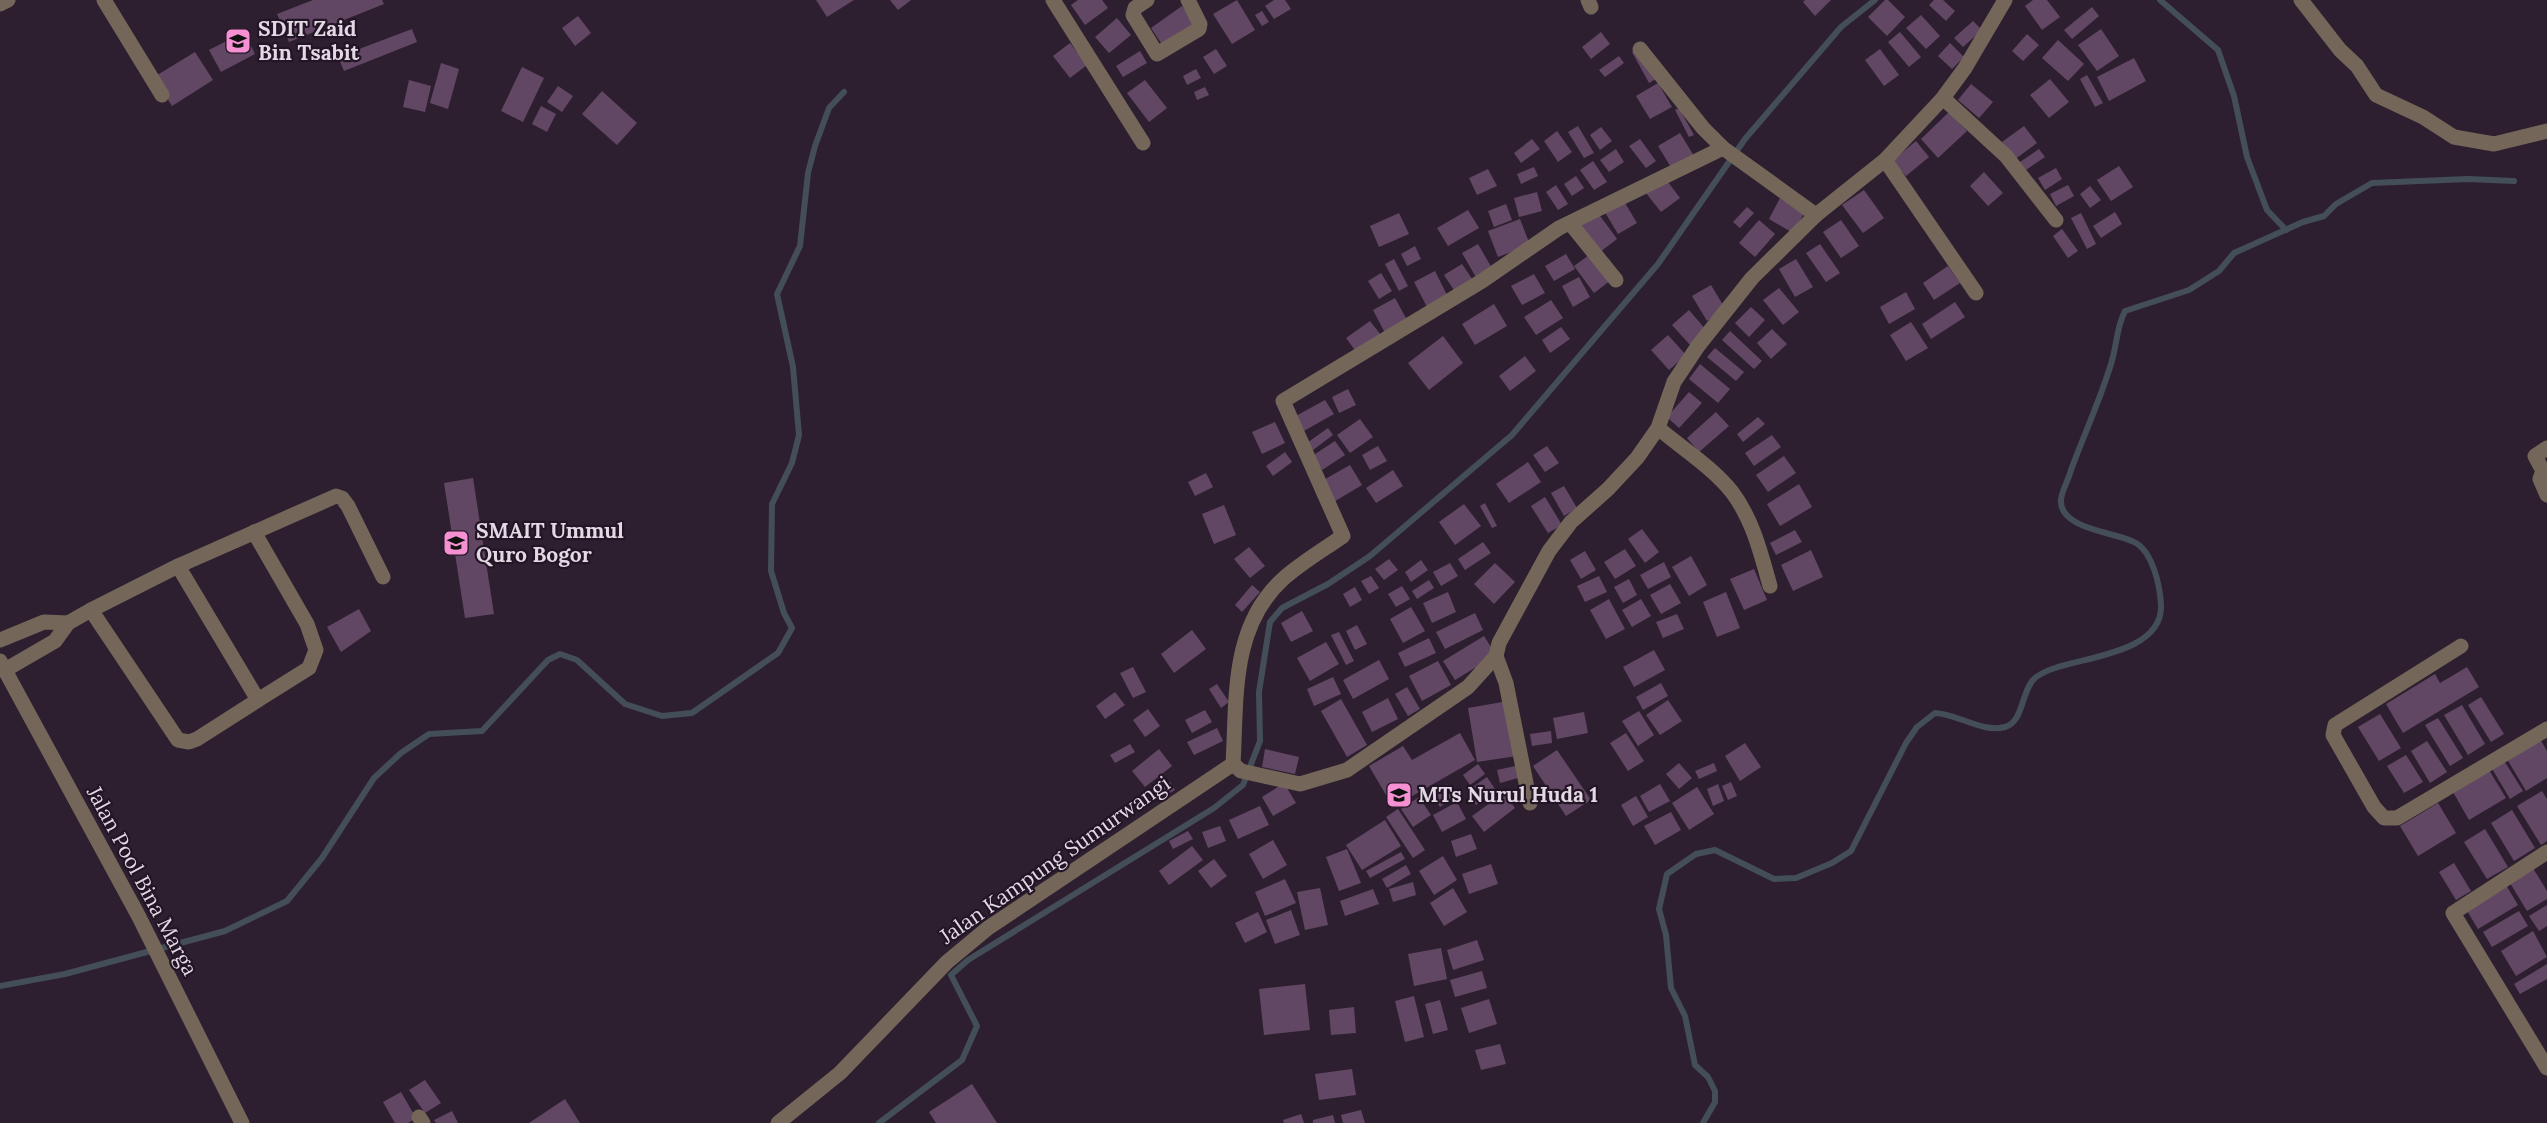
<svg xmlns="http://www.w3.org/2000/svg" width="2547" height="1123" font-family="Lora,serif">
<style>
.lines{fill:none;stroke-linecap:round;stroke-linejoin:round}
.stream{stroke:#444e58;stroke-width:6}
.building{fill:#624765}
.minor{stroke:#74675a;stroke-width:15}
.labels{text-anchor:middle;stroke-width:4.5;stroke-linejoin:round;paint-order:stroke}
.poi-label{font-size:21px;font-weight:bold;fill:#e3d9e4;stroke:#231525;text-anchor:start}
.street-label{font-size:21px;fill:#e3d9e4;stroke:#231525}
</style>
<rect width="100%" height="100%" fill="#2d1f2f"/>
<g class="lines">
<g class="stream">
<polyline points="2160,0 2218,50 2234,96 2247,157 2267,210 2286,230"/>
<polyline points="0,986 65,974 225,931 287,901 322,858 374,778 401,753 429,734 482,731 548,660 560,654 577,660 625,704 662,716 692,713 778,653 792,628 784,613 771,571 772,504 792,463 799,435 793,367 777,294 800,246 808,173 815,146 829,108 844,92"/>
<polyline points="879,1123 962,1060 977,1026 951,975 968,960 1214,808 1243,785 1260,741 1259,692 1270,622 1282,608 1328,584 1370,556 1512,435 1658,264 1745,139 1841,27 1875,0"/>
<path d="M1703,1123L1715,1102V1091L1708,1077L1695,1065L1685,1016L1671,988L1666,935L1659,909L1667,874L1696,854L1715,850L1774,879L1796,878L1832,863L1851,851L1906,743L1917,727L1935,713C1958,714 1982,733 2005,727C2024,722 2021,690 2035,678C2040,674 2049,670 2055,668C2086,657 2163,652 2161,605C2160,586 2153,553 2136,543C2118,532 2059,530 2061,500C2061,492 2069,479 2071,470C2084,435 2100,400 2111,364C2117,346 2116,328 2125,311L2189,290L2219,271L2234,253L2303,222L2324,216L2336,204L2372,183L2468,179L2514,181"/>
</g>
</g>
<g class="building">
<polygon points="313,0 382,0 384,4 289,42 277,14"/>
<polygon points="816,0 854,0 827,17"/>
<polygon points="890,0 911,0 898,10"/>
<polygon points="1078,0 1102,0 1108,8 1085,25 1071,5"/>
<polygon points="1237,0 1255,30 1232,44 1213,14"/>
<polygon points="1274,0 1285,0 1291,9 1274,19 1265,6"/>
<polygon points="1805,0 1831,0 1815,16 1803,2"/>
<polygon points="1885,0 1888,0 1905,17 1887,36 1868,17"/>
<polygon points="1934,0 1943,0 1955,11 1946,21 1929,5"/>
<polygon points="2033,0 2047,0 2060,17 2042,30 2025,6"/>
<polygon points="1182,6 1195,23 1163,46 1151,28"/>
<polygon points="2092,7 2099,16 2072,39 2064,30"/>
<polygon points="1262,11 1269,22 1262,26 1255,15"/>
<polygon points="1921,15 1940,36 1926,49 1906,28"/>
<polygon points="578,16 591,33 575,46 562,28"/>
<polygon points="1117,18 1131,35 1109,53 1095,37"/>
<polygon points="1973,21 1982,30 1963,47 1954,38"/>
<polygon points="412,29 417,42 344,71 338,57"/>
<polygon points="2101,29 2119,56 2097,71 2078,45"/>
<polygon points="244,32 255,54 221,72 209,50"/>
<polygon points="1601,32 1610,44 1591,59 1582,47"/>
<polygon points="1900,32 1921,57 1909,67 1888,42"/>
<polygon points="2027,34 2039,45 2023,61 2012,51"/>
<polygon points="2058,40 2084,64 2068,81 2042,58"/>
<polygon points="1070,43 1087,65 1070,78 1053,56"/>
<polygon points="1950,43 1964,57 1952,69 1938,56"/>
<polygon points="1639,48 1656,79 1649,83 1632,52"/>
<polygon points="1216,49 1227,66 1214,74 1203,57"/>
<polygon points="1880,49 1899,75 1884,86 1865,60"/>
<polygon points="1140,51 1147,63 1123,77 1116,66"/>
<polygon points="195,52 213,80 172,106 154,77"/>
<polygon points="1619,56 1624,63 1605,77 1599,70"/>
<polygon points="2134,58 2146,81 2109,101 2097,77"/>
<polygon points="441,63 459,69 448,109 430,103"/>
<polygon points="522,67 544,78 523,122 501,111"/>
<polygon points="1196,69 1201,78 1187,85 1183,76"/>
<polygon points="2087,75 2103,103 2095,107 2080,79"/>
<polygon points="2050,79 2069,102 2049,118 2030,95"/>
<polygon points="409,80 431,86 425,112 403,107"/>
<polygon points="1145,80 1167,108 1149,122 1127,93"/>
<polygon points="1658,83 1672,107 1650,119 1636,96"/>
<polygon points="1971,84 1993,102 1979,118 1958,100"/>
<polygon points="558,86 573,96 562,112 547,102"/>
<polygon points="1205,87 1209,95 1197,100 1194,92"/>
<polygon points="602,91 637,123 617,145 582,114"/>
<polygon points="541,106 556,114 547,132 532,124"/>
<polygon points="1679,108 1694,135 1689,137 1675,110"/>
<polygon points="1949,112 1967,131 1938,158 1921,139"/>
<polygon points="1578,126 1594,153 1584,158 1568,132"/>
<polygon points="2024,126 2037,143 2014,160 2002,142"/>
<polygon points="1601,127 1612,141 1600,150 1590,135"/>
<polygon points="1557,131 1572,152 1558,162 1544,141"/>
<polygon points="1680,133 1694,156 1672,169 1658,146"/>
<polygon points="1532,139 1540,149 1521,163 1514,153"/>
<polygon points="1640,139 1656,161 1646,168 1629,146"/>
<polygon points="1916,141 1929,157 1906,176 1892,161"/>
<polygon points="1616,149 1624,162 1609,172 1600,160"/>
<polygon points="2039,149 2045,157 2023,172 2017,164"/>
<polygon points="1593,161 1607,182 1594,190 1580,170"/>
<polygon points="2119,166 2133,187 2111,201 2097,180"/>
<polygon points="1534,167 1538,176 1521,184 1517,174"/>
<polygon points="2056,168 2062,179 2045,190 2038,178"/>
<polygon points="1488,169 1497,186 1477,195 1469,178"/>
<polygon points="1984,172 2003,193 1988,206 1970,186"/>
<polygon points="1576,176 1584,188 1572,196 1564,184"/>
<polygon points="1665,178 1680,198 1661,212 1646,193"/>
<polygon points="1556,185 1568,204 1558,210 1546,192"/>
<polygon points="2068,185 2074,196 2056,206 2050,194"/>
<polygon points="2090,186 2101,200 2090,208 2080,194"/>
<polygon points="1864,190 1884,218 1863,233 1842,205"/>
<polygon points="1537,192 1542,211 1519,217 1514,198"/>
<polygon points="1622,198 1637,223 1618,234 1603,209"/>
<polygon points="1780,198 1805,212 1793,233 1769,219"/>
<polygon points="1506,204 1512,220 1494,227 1488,211"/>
<polygon points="1747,207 1754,213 1740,228 1733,222"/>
<polygon points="1468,210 1479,228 1448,246 1437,228"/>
<polygon points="2115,212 2122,224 2101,238 2093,226"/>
<polygon points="1399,213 1409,234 1379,247 1370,226"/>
<polygon points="1598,213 1617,239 1600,252 1580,226"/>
<polygon points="2081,213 2096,244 2087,249 2071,218"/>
<polygon points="1520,219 1530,245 1498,257 1488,231"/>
<polygon points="1759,220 1775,234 1755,257 1739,243"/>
<polygon points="1841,220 1859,246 1841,258 1823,232"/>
<polygon points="2062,229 2078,251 2068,258 2053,236"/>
<polygon points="1478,244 1493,270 1477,279 1462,253"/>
<polygon points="1820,244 1840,273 1826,282 1806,253"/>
<polygon points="1415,246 1421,259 1407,266 1401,254"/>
<polygon points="1592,253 1611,280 1594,293 1574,266"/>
<polygon points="1566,254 1575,269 1554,281 1545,266"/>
<polygon points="1394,259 1408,286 1399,291 1385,264"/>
<polygon points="1796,259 1813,287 1795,297 1779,269"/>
<polygon points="1462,264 1475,283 1457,295 1444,275"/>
<polygon points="1948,266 1960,283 1934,300 1923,283"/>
<polygon points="1435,271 1448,297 1427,307 1414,282"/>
<polygon points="1381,273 1392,291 1379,299 1368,281"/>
<polygon points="1534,274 1545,293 1522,305 1511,286"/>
<polygon points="1579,277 1590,297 1573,307 1562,286"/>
<polygon points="1711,285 1726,310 1707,321 1692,296"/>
<polygon points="1779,288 1799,312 1783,325 1763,300"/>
<polygon points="1906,292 1915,309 1889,324 1880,307"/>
<polygon points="1395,298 1407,320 1385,333 1373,310"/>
<polygon points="1551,300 1563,318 1536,335 1524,317"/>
<polygon points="1955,302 1965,317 1931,339 1922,324"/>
<polygon points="1494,304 1507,326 1475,345 1462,324"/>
<polygon points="1751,307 1765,320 1749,337 1735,323"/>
<polygon points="1689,310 1707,331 1690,345 1672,325"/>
<polygon points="1370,321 1381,335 1357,353 1346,338"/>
<polygon points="1911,322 1928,348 1906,361 1890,335"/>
<polygon points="1561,327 1570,339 1550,353 1542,340"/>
<polygon points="1772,329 1787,344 1771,359 1757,343"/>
<polygon points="1730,331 1762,361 1754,369 1722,340"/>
<polygon points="1668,335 1686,355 1669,370 1651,350"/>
<polygon points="1443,336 1463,363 1429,390 1408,363"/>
<polygon points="1715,348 1744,372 1736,381 1707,357"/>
<polygon points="1525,356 1536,371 1510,391 1499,376"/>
<polygon points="1700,364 1730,389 1718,403 1689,379"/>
<polygon points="1348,389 1356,405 1339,413 1332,397"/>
<polygon points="1689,392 1702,403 1679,428 1667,417"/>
<polygon points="1325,400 1334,414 1302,432 1294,417"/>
<polygon points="1716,412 1729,426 1699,452 1687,438"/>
<polygon points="1758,417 1765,424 1743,442 1737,434"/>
<polygon points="1360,419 1373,437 1350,453 1337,435"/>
<polygon points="1275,422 1285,443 1262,454 1252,432"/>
<polygon points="1328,428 1333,435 1309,453 1304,445"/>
<polygon points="1772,435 1781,447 1754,466 1745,453"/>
<polygon points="1335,441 1345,455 1322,470 1312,456"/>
<polygon points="1378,446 1387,461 1370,470 1362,455"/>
<polygon points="1547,446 1559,463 1545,472 1533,455"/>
<polygon points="1285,452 1292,462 1273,476 1266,466"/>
<polygon points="1784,456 1796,473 1768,492 1756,475"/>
<polygon points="1528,462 1541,482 1509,503 1496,484"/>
<polygon points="1350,465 1362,485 1332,503 1320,482"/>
<polygon points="1393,470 1403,486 1376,503 1366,488"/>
<polygon points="1206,473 1213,487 1195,496 1188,482"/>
<polygon points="473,478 494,614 465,618 444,483"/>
<polygon points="1799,484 1812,507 1780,526 1767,504"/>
<polygon points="1564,486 1577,508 1564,516 1551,493"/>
<polygon points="1545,497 1562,525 1548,533 1531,506"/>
<polygon points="1485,503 1497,526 1492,528 1480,506"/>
<polygon points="1464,504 1481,526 1455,545 1439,522"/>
<polygon points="1224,505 1236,535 1214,544 1202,514"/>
<polygon points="1642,529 1659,552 1645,563 1628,539"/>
<polygon points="1795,530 1802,542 1776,555 1770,543"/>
<polygon points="1483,542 1491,553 1465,570 1458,559"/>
<polygon points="1249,547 1265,566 1250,578 1234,559"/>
<polygon points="1625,549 1636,566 1615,579 1604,562"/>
<polygon points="1811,550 1823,577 1793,591 1781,565"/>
<polygon points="1585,551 1596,570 1581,579 1570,560"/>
<polygon points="1691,556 1707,585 1689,596 1672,567"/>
<polygon points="1389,559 1398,570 1384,580 1375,569"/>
<polygon points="1421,560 1428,570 1411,582 1405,572"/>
<polygon points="1664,562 1671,577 1648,589 1640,575"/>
<polygon points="1450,563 1458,576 1441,586 1433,572"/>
<polygon points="1495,563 1515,582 1494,604 1474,584"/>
<polygon points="1754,569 1767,600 1744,610 1730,579"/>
<polygon points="1371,576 1379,588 1369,594 1361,581"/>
<polygon points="1599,576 1607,592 1585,602 1577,586"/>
<polygon points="1629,579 1637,595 1623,603 1614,587"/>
<polygon points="1429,580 1434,588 1417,599 1412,591"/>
<polygon points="1670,584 1681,603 1661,614 1650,595"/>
<polygon points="1252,585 1260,592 1242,612 1235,605"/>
<polygon points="1402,586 1410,599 1396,607 1388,594"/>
<polygon points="1355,587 1362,600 1350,607 1343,594"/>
<polygon points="1448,592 1456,612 1432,623 1423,603"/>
<polygon points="1726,592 1740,628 1717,637 1703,602"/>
<polygon points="1609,599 1625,629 1606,639 1590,610"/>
<polygon points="1641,599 1651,616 1632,627 1622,610"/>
<polygon points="1411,607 1425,631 1403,643 1390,619"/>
<polygon points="359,609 371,631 341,652 327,627"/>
<polygon points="1302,611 1313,631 1291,642 1281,623"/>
<polygon points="1475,613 1483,630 1445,649 1436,632"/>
<polygon points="1677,614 1684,629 1663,638 1656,622"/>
<polygon points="1357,625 1367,644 1355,650 1346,631"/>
<polygon points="1192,630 1206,649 1174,673 1161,654"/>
<polygon points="1339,632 1354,661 1346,665 1331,635"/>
<polygon points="1484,636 1496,655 1455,680 1443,661"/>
<polygon points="1429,638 1436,653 1405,667 1398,653"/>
<polygon points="1326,642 1339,664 1310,681 1297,658"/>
<polygon points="1654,650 1665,670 1634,687 1623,667"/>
<polygon points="1379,660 1389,679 1353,699 1343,680"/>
<polygon points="1438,661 1451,685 1422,701 1409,676"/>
<polygon points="1133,667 1146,692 1133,698 1120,673"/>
<polygon points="2467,667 2479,687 2403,733 2386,704 2435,674 2440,683"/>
<polygon points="1333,677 1341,694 1314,706 1307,689"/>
<polygon points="1661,683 1668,696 1643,710 1636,697"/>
<polygon points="1217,684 1229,702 1221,708 1209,689"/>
<polygon points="1407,687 1420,709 1408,716 1395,694"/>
<polygon points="1115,692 1125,705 1105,719 1096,706"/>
<polygon points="2481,697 2504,734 2491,742 2468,705"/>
<polygon points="1388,698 1398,719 1372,732 1362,712"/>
<polygon points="1341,699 1367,745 1347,757 1321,711"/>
<polygon points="1668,700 1682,721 1660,735 1646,715"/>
<polygon points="1508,701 1517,756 1477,762 1468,708"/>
<polygon points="2462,705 2485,744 2468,755 2444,715"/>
<polygon points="1148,709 1160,726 1145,737 1133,720"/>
<polygon points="1205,710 1212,722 1192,733 1185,720"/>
<polygon points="1639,711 1654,735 1638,746 1622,721"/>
<polygon points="1584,712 1588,733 1557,739 1553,718"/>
<polygon points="2380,714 2401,748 2379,761 2358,727"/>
<polygon points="2438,718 2463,758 2450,766 2425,725"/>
<polygon points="1217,728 1223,741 1194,755 1187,742"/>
<polygon points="1551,731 1552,743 1532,746 1530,734"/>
<polygon points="1460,733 1475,760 1393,807 1369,766 1403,746 1412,760"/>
<polygon points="1626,733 1644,761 1628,771 1610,743"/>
<polygon points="2540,739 2547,751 2547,778 2526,791 2507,759"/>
<polygon points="2427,741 2447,772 2430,783 2411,751"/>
<polygon points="1745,743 1761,767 1740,781 1725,756"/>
<polygon points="1130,744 1135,752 1115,763 1110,755"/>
<polygon points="1159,749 1172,766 1145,787 1132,771"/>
<polygon points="1265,749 1299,757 1295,774 1262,767"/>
<polygon points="1557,750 1591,800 1566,816 1533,766"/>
<polygon points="2406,755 2423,782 2404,793 2387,766"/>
<polygon points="2503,759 2523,791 2510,799 2491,767"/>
<polygon points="1679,763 1692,778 1679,789 1666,774"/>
<polygon points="1714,763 1717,771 1699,779 1695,771"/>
<polygon points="1478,764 1485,774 1470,785 1463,775"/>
<polygon points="1515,766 1518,778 1500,783 1497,770"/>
<polygon points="2489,770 2506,798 2469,820 2453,792"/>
<polygon points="1487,777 1497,792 1476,805 1467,791"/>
<polygon points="1170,782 1175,790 1158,800 1153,792"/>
<polygon points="1731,782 1737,796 1728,800 1722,786"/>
<polygon points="1284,783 1296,803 1273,816 1262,797"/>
<polygon points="1447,784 1455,796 1440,807 1431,794"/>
<polygon points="1660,784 1670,801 1649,812 1640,796"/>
<polygon points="1718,784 1724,801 1713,806 1707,789"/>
<polygon points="1697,787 1714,814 1689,830 1672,803"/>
<polygon points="2542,791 2547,799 2547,841 2541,845 2517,806"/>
<polygon points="1504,793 1515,808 1484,832 1472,816"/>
<polygon points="1636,796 1648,817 1633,826 1621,805"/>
<polygon points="1419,797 1431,815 1413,827 1401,809"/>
<polygon points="1457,802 1466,819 1442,832 1433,815"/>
<polygon points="2438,803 2456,833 2418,856 2400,826"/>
<polygon points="1260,806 1269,825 1238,839 1229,820"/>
<polygon points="1398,809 1425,850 1413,858 1386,817"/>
<polygon points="2512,810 2535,848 2514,861 2491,823"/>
<polygon points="1671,812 1681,830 1655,845 1644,826"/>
<polygon points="1385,820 1401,846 1362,870 1346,845"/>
<polygon points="1220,826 1226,841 1208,848 1202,832"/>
<polygon points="2485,829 2508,867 2487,879 2464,842"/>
<polygon points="1188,831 1193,839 1173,849 1169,841"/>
<polygon points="1471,834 1477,849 1456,857 1451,841"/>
<polygon points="1273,840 1287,865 1263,879 1249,854"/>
<polygon points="1192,846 1203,860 1169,885 1159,871"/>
<polygon points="1347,849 1361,883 1339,891 1326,857"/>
<polygon points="1401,852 1405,859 1370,878 1366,871"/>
<polygon points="1443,856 1457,880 1434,895 1419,871"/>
<polygon points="1214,859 1227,876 1211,888 1198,871"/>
<polygon points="2454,863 2471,891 2456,900 2439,872"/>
<polygon points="1491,864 1498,884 1469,894 1462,874"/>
<polygon points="1406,865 1411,874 1387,888 1382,879"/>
<polygon points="2533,868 2547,891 2547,899 2527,911 2510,883"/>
<polygon points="1285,879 1296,903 1265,916 1255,892"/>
<polygon points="1413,882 1416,895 1393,902 1389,889"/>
<polygon points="2506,885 2518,905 2478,929 2466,909"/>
<polygon points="1320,888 1328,925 1305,930 1297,892"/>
<polygon points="1453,888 1467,912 1444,926 1430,903"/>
<polygon points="1373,889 1379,904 1345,916 1340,901"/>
<polygon points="2547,905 2547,926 2539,931 2529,916"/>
<polygon points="1291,910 1300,935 1275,944 1266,920"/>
<polygon points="2519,911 2528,926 2492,947 2483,932"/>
<polygon points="1258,912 1267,932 1245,943 1235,923"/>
<polygon points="2533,931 2547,957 2516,976 2501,951"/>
<polygon points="1477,940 1484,960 1453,970 1447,950"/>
<polygon points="1441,948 1447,979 1414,986 1408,954"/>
<polygon points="2547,964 2547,979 2520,994 2514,984"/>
<polygon points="1482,971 1487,988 1455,997 1450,980"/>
<polygon points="1305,984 1310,1030 1264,1035 1259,989"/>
<polygon points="1414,996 1424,1037 1405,1042 1395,1001"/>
<polygon points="1489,999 1497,1024 1469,1033 1461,1008"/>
<polygon points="1440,1000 1448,1030 1433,1034 1425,1004"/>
<polygon points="1354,1007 1356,1033 1331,1035 1329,1010"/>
<polygon points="1500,1044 1506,1064 1481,1070 1475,1050"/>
<polygon points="1352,1069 1356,1095 1319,1100 1315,1074"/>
<polygon points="425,1080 441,1103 425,1113 409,1090"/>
<polygon points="972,1084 997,1123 936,1123 929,1112"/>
<polygon points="401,1092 416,1118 408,1123 395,1123 383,1102"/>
<polygon points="565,1099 580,1123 529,1123"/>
<polygon points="1361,1110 1365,1123 1343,1123 1341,1115"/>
<polygon points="452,1111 458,1123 436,1123 434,1120"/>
<polygon points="1301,1114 1304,1123 1284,1123 1283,1120"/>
<polygon points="1333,1115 1335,1123 1313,1123 1313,1120"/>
</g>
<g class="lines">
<g class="minor">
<polyline points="104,0 162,95"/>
<polyline points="1053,0 1143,143"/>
<polyline points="1147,0 1135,8 1133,15 1157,54 1199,29 1200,24 1188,0"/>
<polyline points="1588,0 1591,7"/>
<polyline points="2301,0 2340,50 2357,66 2376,95 2423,117 2454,137 2494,144 2547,131"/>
<polyline points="0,4 8,0"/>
<polyline points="1640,49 1703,128 1723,148 1816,215"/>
<polyline points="1943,98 2006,156 2056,220"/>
<polyline points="1885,160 1976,293"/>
<polyline points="1570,223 1616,280"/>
<path d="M1658,428C1682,448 1713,468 1732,492C1753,520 1761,554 1770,586"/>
<polyline points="2547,448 2535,456 2543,471 2540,479 2547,495"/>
<polyline points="178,566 258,700 309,668 316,650 307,624 254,532"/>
<polyline points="91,610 178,740 189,742 197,739 258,700"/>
<polyline points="0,640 44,622 68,623"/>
<polyline points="2461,646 2335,725 2333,735 2374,807 2384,818 2397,818 2547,729"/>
<polyline points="1496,656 1506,683 1530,803"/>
<polyline points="0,661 138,915 242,1123"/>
<polyline points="5,670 55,641 68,623 91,610 178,566 336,496 342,498 348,506 383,577"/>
<polyline points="1233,764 1241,771 1300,784 1347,770 1468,687 1496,656 1499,643 1549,551 1571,522 1608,489 1637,458 1658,428 1674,382 1698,346 1752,278 1816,215 1885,160 1943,98 1965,68 2005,0"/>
<path d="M1233,764C1237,699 1230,627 1283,579C1301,563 1323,550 1343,536L1283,401L1482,281L1559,228L1723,148"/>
<polyline points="2547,852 2453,913 2547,1068"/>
<polyline points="419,1117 423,1123"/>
<polyline points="778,1123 840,1073 947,962 988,928 1233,764"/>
</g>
</g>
<defs>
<g id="school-square" transform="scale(1.35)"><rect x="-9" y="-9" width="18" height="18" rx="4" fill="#f591d2" stroke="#231525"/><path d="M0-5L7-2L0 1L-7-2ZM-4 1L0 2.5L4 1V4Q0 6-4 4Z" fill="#111"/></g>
</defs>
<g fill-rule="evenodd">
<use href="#school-square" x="238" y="41"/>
<use href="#school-square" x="456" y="543"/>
<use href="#school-square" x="1399" y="795"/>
</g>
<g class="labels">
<g class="poi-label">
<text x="258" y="36">SDIT Zaid<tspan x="258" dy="24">Bin Tsabit</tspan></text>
<text x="476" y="538">SMAIT Ummul<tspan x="476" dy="24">Quro Bogor</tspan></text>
<text x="1418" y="802">MTs Nurul Huda 1</text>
</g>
<g class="street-label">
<text transform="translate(1055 860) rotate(-35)" y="7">Jalan Kampung Sumurwangi</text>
<text transform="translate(142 881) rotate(62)" y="7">Jalan Pool Bina Marga</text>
</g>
</g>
</svg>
